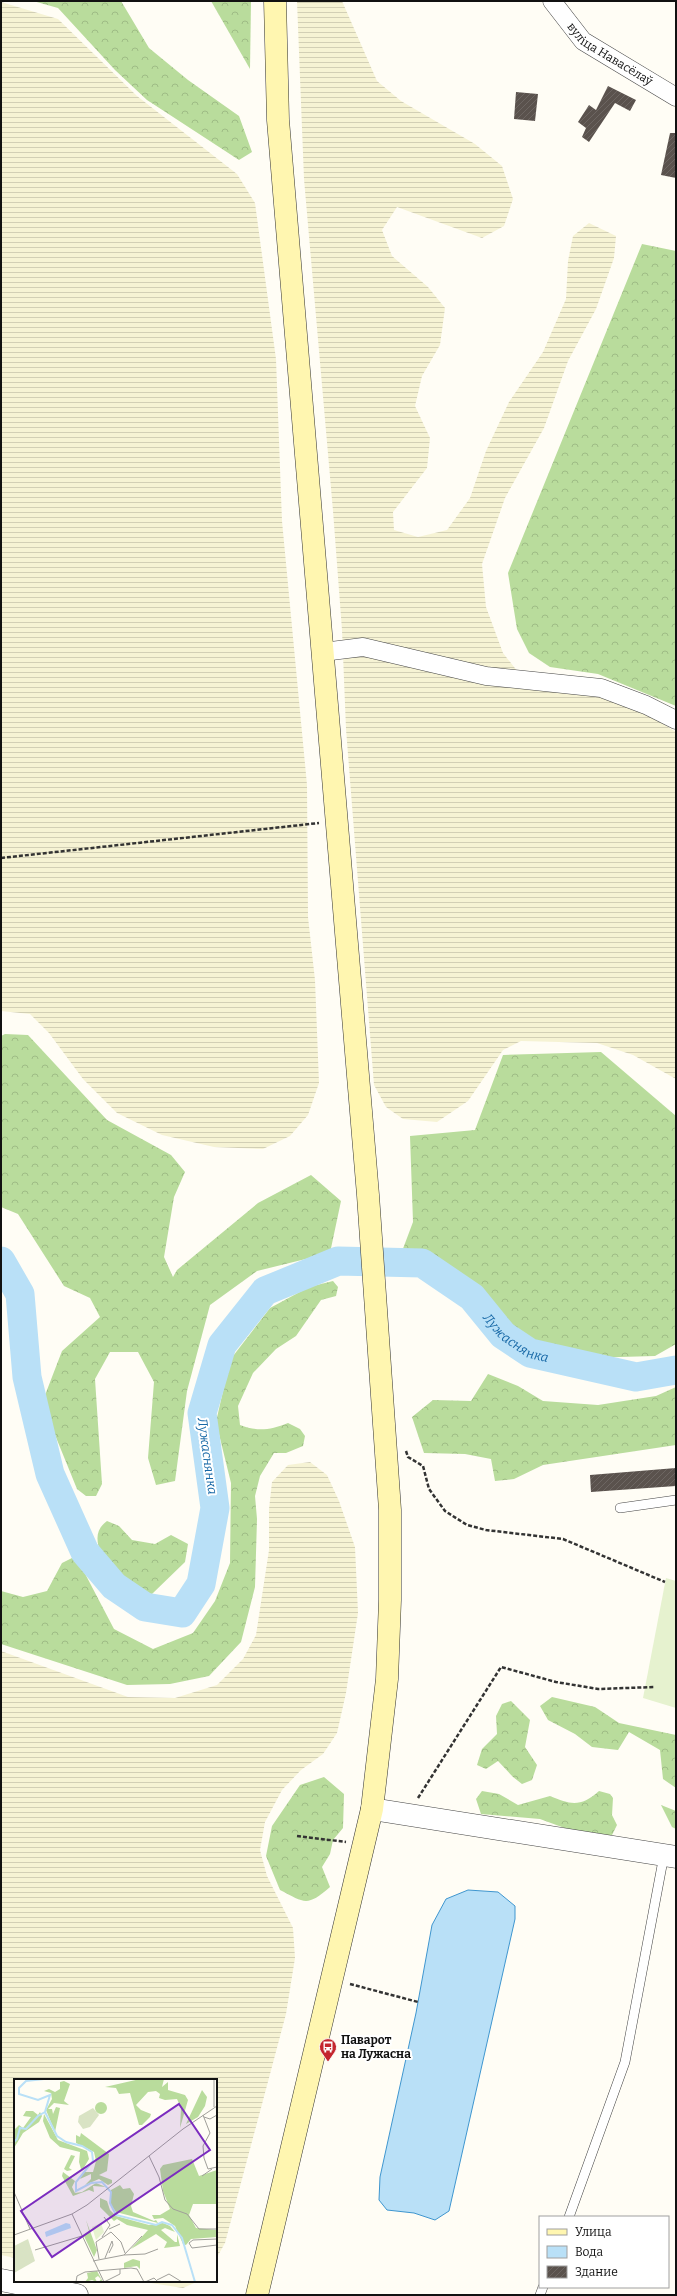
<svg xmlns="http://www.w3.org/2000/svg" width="677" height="2296" font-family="Bitter,serif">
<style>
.farmland{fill:url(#farmland-rules)}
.forest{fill:url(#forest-crowns)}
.pitch{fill:#e6f2cf}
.water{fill:#b9e0f7;stroke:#3f96cf}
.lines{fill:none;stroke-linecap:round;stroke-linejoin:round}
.river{stroke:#b9e0f7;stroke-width:29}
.building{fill:url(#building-hatch)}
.service-casing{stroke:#444;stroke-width:10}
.minor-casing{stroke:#444;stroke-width:19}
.tertiary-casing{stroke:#444;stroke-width:23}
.secondary-casing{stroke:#333;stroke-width:23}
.path{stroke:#333;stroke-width:2.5;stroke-dasharray:4 2;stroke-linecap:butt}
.service{stroke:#fff;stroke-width:9}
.minor{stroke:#fff;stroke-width:18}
.tertiary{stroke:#fff;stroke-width:22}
.secondary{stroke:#fff6b0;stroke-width:22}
.labels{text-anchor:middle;stroke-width:4;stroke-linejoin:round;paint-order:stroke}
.street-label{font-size:12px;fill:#111;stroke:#fff}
.poi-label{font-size:12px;font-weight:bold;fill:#111;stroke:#fff;text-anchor:start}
.water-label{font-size:13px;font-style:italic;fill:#1768a6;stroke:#fff}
.inset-river{fill:none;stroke:#b9e0f7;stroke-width:2}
.inset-road{fill:none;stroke:#a09f9a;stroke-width:1}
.view{fill:#7b2cbf;fill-opacity:0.15;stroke:#7b2cbf;stroke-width:2}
.inset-edge{fill:none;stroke:#111;stroke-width:2}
</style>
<defs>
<pattern id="farmland-rules" width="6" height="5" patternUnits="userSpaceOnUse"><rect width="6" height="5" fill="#f6f3d4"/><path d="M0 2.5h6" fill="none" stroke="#d2cfb5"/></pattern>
<pattern id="forest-crowns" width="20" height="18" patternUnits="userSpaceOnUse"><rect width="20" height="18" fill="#b9dc9c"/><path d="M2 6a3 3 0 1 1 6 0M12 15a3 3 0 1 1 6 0" fill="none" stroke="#9ebc85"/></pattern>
<pattern id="building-hatch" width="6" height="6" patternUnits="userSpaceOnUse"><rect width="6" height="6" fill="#5a524d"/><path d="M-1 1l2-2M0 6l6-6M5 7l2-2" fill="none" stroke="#6d6662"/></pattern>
</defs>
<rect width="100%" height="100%" fill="#fffdf5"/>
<g class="farmland">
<polygon points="297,1 342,1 377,81 401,101 475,144 502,166 513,199 504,226 482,238 397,207 382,230 392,256 428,287 445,308 440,345 422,376 415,406 430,438 427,468 393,512 394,530 418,537 447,530 470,498 486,451 509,402 543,352 566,299 568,261 573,236 589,223 616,236 614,258 596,309 568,361 544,428 505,498 482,564 486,607 503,653 525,681 605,697 649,715 676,732 676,1079 633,1055 597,1043 521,1041 503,1050 468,1101 437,1122 403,1119 386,1107 374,1085 346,729 342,630 333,511 304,179"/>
<polygon points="1,2 58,19 137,96 237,174 255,203 276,359 282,521 307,785 308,917 315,980 319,1083 308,1115 290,1136 263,1149 214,1147 162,1135 117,1113 83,1079 49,1033 30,1014 1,1011"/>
<polygon points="310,1462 327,1475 339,1501 355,1547 358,1613 346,1693 337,1733 323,1754 301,1770 282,1790 265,1822 260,1850 267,1876 293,1928 295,1958 286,2014 225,2243 216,2259 216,2080 15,2080 15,2258 1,2255 1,1651 128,1697 175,1698 217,1685 243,1659 256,1635 269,1550 269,1509 272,1482 288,1465"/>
<polygon points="138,2281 199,2281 183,2288"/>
</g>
<g class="forest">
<polygon points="33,1 121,1 149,48 188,80 239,116 252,152 239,160 147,100 115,70 58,8"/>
<polygon points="211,1 251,1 250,69"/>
<polygon points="642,244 676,251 676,706 598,674 550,667 529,653 517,629 508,573"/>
<polygon points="5,1034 28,1035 107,1120 171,1155 185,1172 174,1197 164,1257 173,1277 177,1270 258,1203 311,1175 341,1201 330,1253 257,1271 210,1305 187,1391 175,1481 156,1485 148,1458 154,1382 138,1352 110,1352 95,1379 102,1484 96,1496 86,1496 77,1489 42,1403 62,1351 100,1317 90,1298 64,1286 18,1214 1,1207 1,1036"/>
<polygon points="601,1052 676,1116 676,1344 655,1356 550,1359 497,1323 458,1282 436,1268 401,1254 413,1222 410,1136 475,1130 503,1055"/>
<path d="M333,1281L338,1287L336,1296L321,1300L296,1336L276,1349L253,1373L238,1406L240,1425C258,1432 270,1430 288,1423L300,1429L305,1436L303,1446L286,1453H274L260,1476L255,1496L257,1519L255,1587L241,1642L209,1676L170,1684L127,1685L1,1644V1591L23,1597L47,1591L62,1563L72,1558L81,1566L114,1629L153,1649L193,1633L215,1601L230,1563L231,1483L216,1422L230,1360L270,1308L309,1287Z"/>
<polygon points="488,1374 518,1386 543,1401 598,1405 656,1396 676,1387 676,1445 543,1465 514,1479 495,1481 491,1459 465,1454 424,1453 412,1417 433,1400 471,1401"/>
<path d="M107,1521L119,1526L132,1540L155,1544L171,1535L188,1544L185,1562L152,1594C147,1593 141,1593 136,1590C117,1580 80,1540 107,1521Z"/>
<polygon points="552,1697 595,1707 619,1723 676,1735 676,1788 663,1779 660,1750 629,1732 618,1750 592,1747 575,1734 548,1720 540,1706"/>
<polygon points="511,1701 530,1720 525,1747 537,1765 532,1780 522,1784 513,1777 498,1761 486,1769 477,1765 482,1749 497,1734 496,1716 502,1704"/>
<path d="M324,1777L344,1794L343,1828L333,1840L330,1854L322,1867L330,1887C307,1907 305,1903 280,1890L266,1856L272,1826L300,1785Z"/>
<path d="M482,1791L499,1794L518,1805L550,1796C571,1805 581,1807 599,1791L610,1794L613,1798L612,1815L617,1825L612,1835L589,1837L540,1819L481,1814L476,1799Z"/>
<polygon points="661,1805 676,1811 676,1829 672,1827"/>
</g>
<polygon class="pitch" points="666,1578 676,1581 676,1708 643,1698"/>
<polygon class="water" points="468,1890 498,1892 515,1906 515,1919 449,2211 435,2220 414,2213 387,2210 379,2200 380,2177 416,2013 432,1925 446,1899"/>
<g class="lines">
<path class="river" id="s1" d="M1,1261L20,1294L27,1377L50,1474L85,1552L114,1586L145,1607L182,1613L201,1584L215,1508L202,1413L222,1345L265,1291L338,1261L422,1263L472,1297L503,1335L530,1353L636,1377L676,1370"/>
</g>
<g class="building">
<polygon points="608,86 636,100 630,111 615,103 589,142 582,137 586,128 578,122 589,105 596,110"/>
<polygon points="516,92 538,94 535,121 514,119"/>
<polygon points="670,133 676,133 676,178 661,175"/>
<polygon points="676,1468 676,1486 591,1492 590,1475"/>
</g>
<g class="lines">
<g class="service-casing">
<g id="service">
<polyline points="620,1508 676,1500"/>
<polyline points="569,2217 625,2062 664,1855"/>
<polyline points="540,2295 543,2287"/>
</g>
</g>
<g class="minor-casing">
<g id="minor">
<path id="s2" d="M552,1L583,41L676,97"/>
<polyline points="323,652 363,647 486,676 601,688 646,705 676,720"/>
</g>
</g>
<g class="tertiary-casing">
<g id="tertiary">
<polyline points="372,1809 676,1857"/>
<polyline points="1,2280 77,2295"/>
</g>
</g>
<g class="secondary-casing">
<polyline id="secondary" points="257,2295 372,1809 387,1679 390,1600 390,1510 368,1195 278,120 275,1"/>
</g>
<g class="path">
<polyline points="1,858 319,823"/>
<polyline points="406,1451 408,1457 423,1466 429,1489 445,1511 467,1525 486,1530 563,1539 665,1582"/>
<polyline points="418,1798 501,1667 556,1682 598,1689 654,1687"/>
<polyline points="297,1836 346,1842"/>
<polyline points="350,1984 418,2002"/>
</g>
<use href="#service" class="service"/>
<use href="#minor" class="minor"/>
<use href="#tertiary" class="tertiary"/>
<use href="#secondary" class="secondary"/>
</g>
<defs>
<g id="bus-pin" transform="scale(0.9)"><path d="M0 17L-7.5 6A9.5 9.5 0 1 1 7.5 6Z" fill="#c4262e" stroke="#fff"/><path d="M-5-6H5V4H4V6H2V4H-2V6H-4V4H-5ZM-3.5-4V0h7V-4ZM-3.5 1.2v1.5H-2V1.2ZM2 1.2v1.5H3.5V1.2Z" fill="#fff"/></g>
</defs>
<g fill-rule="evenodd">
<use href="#bus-pin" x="328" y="2047"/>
</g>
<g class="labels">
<g class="street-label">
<text dy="4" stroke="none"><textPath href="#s2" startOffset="80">вуліца Навасёлаў</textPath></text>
</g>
<g class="poi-label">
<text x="341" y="2044">Паварот<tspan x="341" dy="14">на Лужасна</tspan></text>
</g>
<g class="water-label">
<text dy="5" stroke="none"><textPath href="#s1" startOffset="1059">Лужаснянка</textPath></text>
<text transform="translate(208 1456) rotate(82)" y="5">Лужаснянка</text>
</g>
</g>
<g transform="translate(14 2079)">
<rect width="203" height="203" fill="#fffdf5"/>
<path d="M126,0H150L148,8L154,3V11L171,16L174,21L166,49L167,29L163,20L151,21L145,19L146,15L142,12L134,13L122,26L127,31L137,35L136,38L128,46H125L116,14L105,15L102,9L91,8ZM50,2L56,5L50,22L55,26L40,24L34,30H38L39,35L42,28L46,29L41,53L32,31L38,20L37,14L30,12L35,10L41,13L46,10V3ZM188,11L193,18L191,27L184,38L172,45ZM81 29a6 6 0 1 1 12 0a6 6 0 1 1-12 0ZM12,32H19L24,36L26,33L28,37L25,43L9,54L0,69V51L5,46L9,49L17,38L9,37ZM30,35L44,61L73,72L75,80L69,90H67L65,83L66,73L46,68L36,59L29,42ZM67,54L95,75L93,92L85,96L98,101V104L94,106L85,100L71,106L77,100V95L66,100L70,93H79L82,82L80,73L62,64V56L66,58ZM57,76L61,77L55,89L58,91L53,92L50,90ZM178,80L185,97L203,91V125H179L175,136L182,149L203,151V158L177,160L172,166L169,165L161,147L149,139L140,140L138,136H146L156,130L149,112L146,90L149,86ZM49,93L61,102L58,108L61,114L68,113L82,104L92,108L79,107L80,113L75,111L59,117L48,97ZM106,106L109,110L116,109L120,115L117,127L119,133L140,142L142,141L144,144L102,133L97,126V111ZM86,119L93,122L96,131L102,137L135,146L149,144L156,147L161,153L151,149L147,151L161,163H163V155L166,167L150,169L153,163L142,155L117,170L134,151L113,146L103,140L100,142L86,128ZM72,141L83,171L80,178L70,157L75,152ZM119,180L126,182V190L123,187L110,189V184ZM83,192L89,203H85L87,200L84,197L81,199L83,203L78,201L71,203L74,199L73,194Z" fill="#b9dc9c"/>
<path d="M79,29L85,36L76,48L69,50L64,43L65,37ZM14,160L21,182L0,194V167Z" fill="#d9e3c4"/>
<path d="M87,144L90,153L82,161L78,148Z" fill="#e6f2cf"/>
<path d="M52,144L56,145L57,149L32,158L31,153Z" fill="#b9e0f7"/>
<path class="inset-river" d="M30,0L12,2L5,9V15L24,21L36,16L31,33L43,57L52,63L68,67L78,73L79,82L62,103V112L77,104L88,103L97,113L96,124L102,136L142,146L148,143L158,146L168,159L181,203M0,63L3,60L6,49L12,50L24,37L31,33"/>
<path class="inset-road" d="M200,28V0M189,36L196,54L189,67L190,79L194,90L203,88M190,38L196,40L203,36M135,77L145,98L151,121L159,130L173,135L185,150H203M188,97L198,90M0,113L16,150M58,135L90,203M95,150L106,145M0,156L58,135L73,126L169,50L203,27M88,158L96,146L90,138M203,160L179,161L175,164L178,169L203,166M21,171L68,157M110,176L131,175L144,170M91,179L98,162L99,166L95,174M85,180L82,163L97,153L107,163L111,174M79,182L110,176L128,157M143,201L155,195L168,203M62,203L63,197L71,193L117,189L123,190L130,203M90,203L106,195V190M131,203L140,199L144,203"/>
<path class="view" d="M165,25L196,71L38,178L7,132Z"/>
<rect width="203" height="203" class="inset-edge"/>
</g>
<rect width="677" height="2296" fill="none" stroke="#111111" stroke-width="4"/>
<rect x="539" y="2216" width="130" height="72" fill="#ffffff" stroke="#a0a0a0"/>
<rect x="547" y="2229" width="20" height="6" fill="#fff6b0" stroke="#a0a0a0"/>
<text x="575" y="2236" font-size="12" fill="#111111">Улица</text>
<rect x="547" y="2246" width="20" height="12" fill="#b9e0f7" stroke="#a0a0a0"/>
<text x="575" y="2256" font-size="12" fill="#111111">Вода</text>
<rect x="547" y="2266" width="20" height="12" fill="url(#building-hatch)" stroke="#a0a0a0"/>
<text x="575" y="2276" font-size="12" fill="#111111">Здание</text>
</svg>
